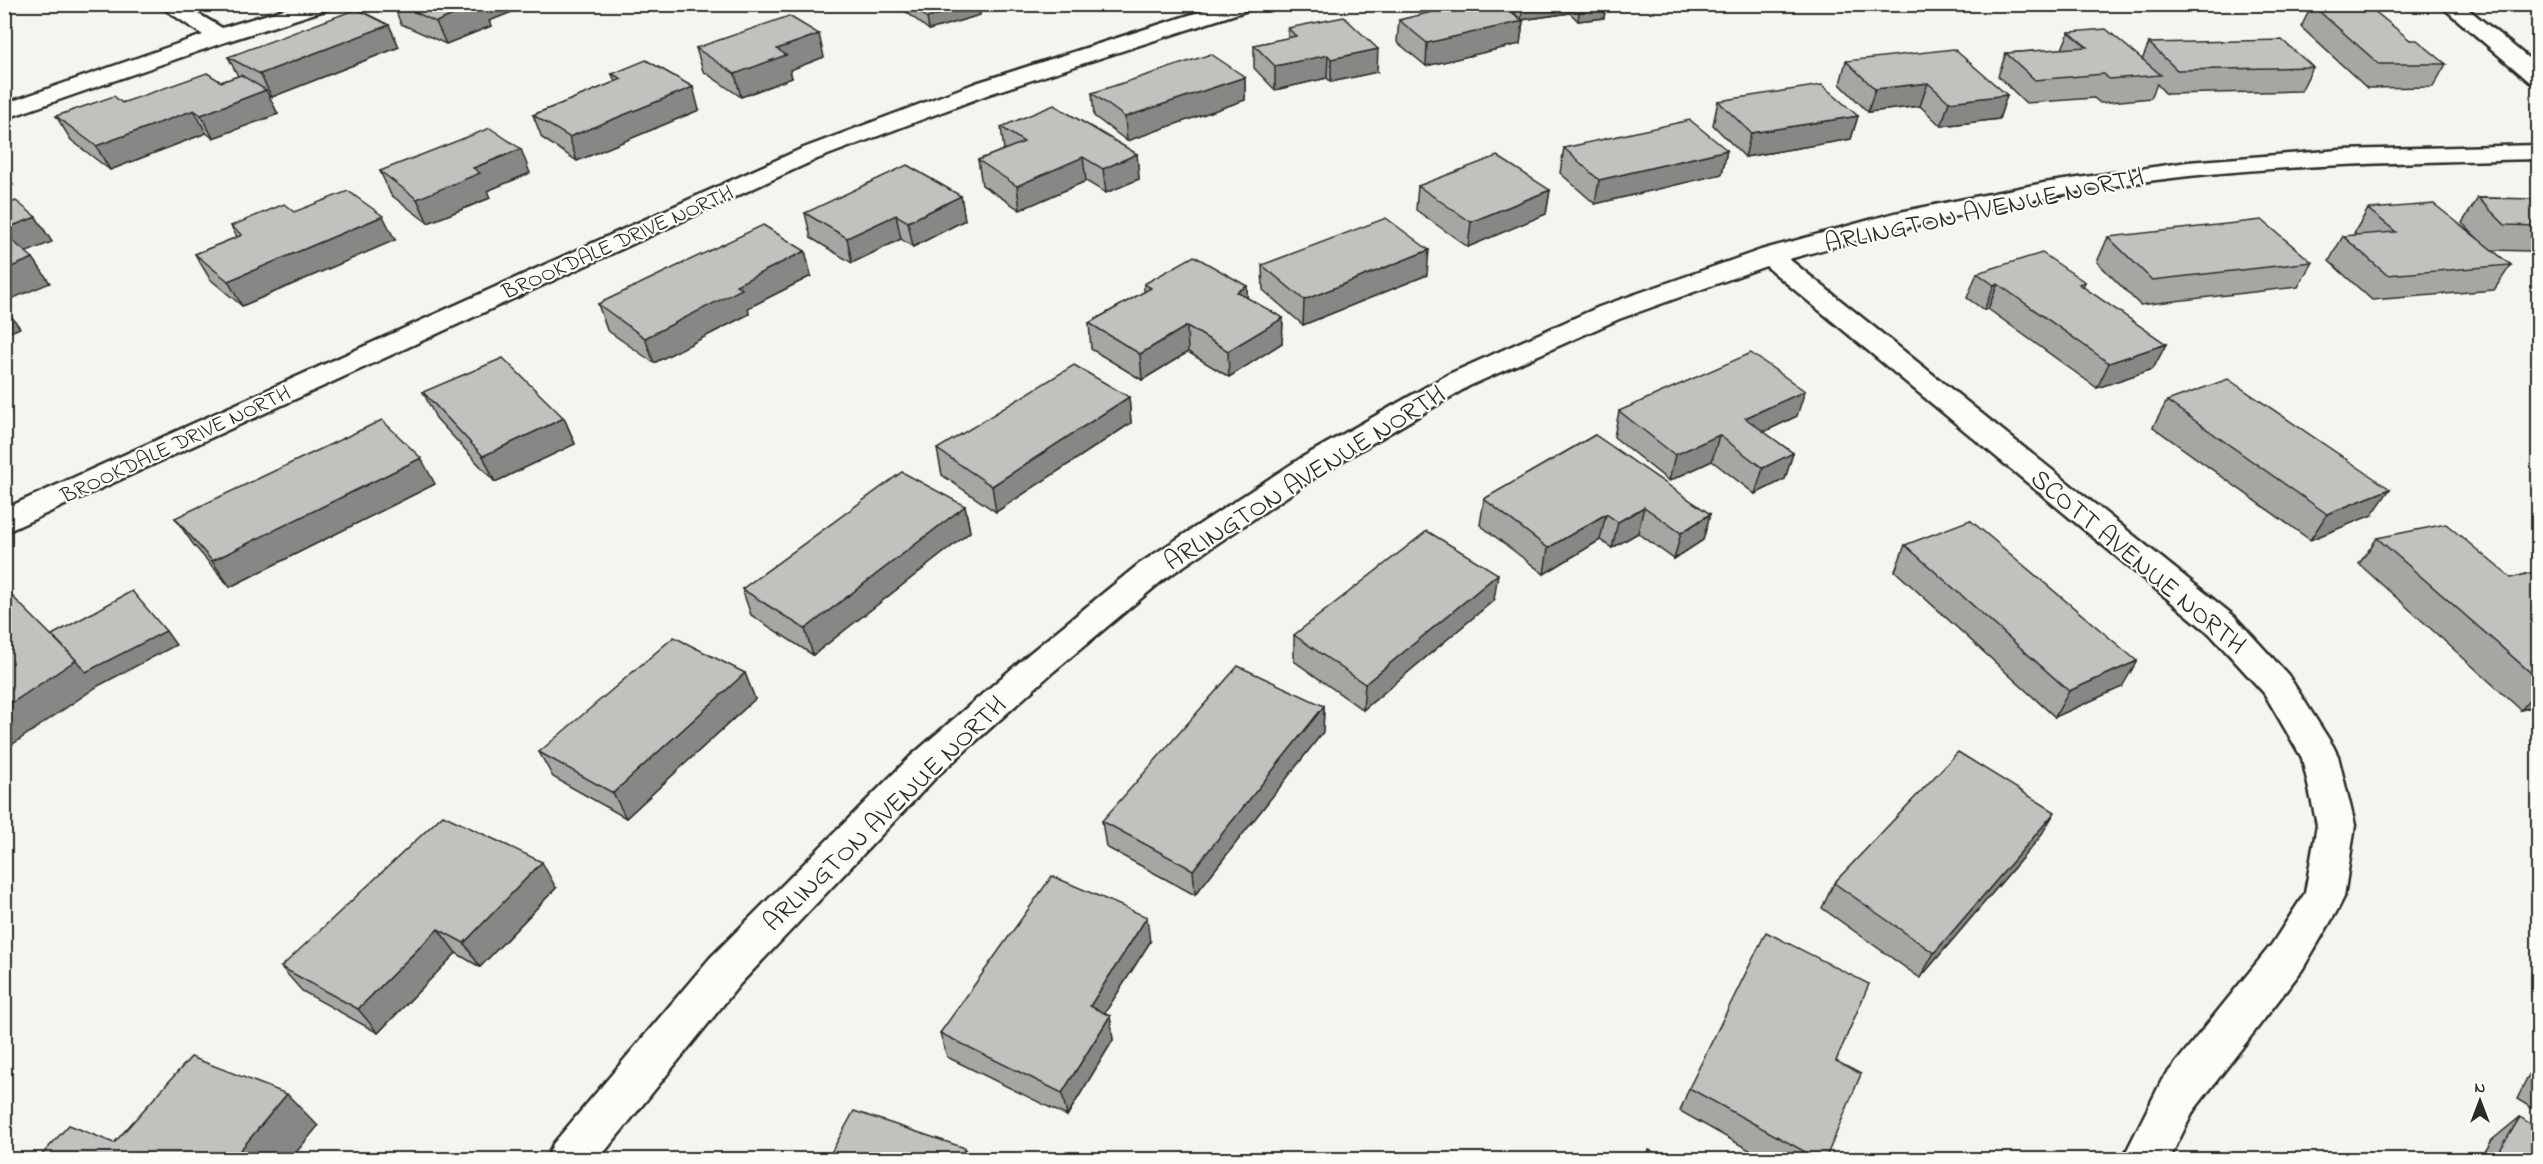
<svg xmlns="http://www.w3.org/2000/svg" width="2543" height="1164" font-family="'Indie Flower',sans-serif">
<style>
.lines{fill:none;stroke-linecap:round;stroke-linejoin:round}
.street-casing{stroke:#2b2b2b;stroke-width:5}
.secondary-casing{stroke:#2b2b2b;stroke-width:5}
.street{fill:#fdfcf7;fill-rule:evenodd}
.secondary{fill:#fdfcf7;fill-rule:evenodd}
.wall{fill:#a7a6a3;stroke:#2b2b2b;stroke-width:1.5}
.shaded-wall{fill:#888785;stroke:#2b2b2b;stroke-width:1.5}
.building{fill:#c2c1be;stroke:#2b2b2b;stroke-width:1.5}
.labels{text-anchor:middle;stroke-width:4.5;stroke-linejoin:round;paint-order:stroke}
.far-street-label{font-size:22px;fill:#2b2b2b;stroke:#fdfcf7}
.street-label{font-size:27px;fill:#2b2b2b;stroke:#fdfcf7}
</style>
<rect width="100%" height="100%" fill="#f5f4ef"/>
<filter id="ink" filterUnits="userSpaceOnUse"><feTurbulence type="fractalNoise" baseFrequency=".0167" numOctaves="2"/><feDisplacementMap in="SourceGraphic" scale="12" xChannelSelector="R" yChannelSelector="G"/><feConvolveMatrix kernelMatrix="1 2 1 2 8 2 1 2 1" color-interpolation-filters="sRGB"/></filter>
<g filter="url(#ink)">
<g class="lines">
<g class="street-casing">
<g id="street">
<polygon points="157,4 182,4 222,28 301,4 334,4 331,8 228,41 4,119 4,104 203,35"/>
<path d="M2538,145V159C2421,162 2305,164 2189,176C2053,191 1920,222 1789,259L2234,616L2288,675L2333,746L2338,756L2355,825L2344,897L2338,909L2302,970L2194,1110L2169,1160H2122L2162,1080L2272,944L2305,893L2317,825L2302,758L2264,693L2210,634L1766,266L1619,319L1469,386L1323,472L1163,580L1054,671L937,776L740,984L598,1160H546L553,1144L710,958L911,756L1030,653L1139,564L1301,458L1449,374L1599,307L1761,250L1895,213L2044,183L2188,162L2340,150Z"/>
</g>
</g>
<g class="secondary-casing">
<g id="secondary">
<polygon points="1224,4 1257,4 1254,8 992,93 817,159 4,533 4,509 801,149 976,83"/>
<polygon points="2439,4 2462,4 2538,66 2538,84 2530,82"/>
</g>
</g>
<use href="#street" class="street"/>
<use href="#secondary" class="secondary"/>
</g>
<g class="wall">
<polygon points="393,4 526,4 527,6 489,21 491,26 446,44 401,24"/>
<polygon points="903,4 979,4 980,15 929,30 904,10"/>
<polygon points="1421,4 1500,4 1520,19 1506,4 1607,4 1606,5 1604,18 1578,21 1570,13 1522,20 1523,21 1520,44 1426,66 1397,42 1399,20 1420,15"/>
<polygon points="2312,5 2410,40 2446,64 2433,87 2367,88 2301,27"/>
<polygon points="389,25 399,47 272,97 268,95 278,114 213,138 206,133 110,170 71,140 56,116 221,82 238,76 228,57"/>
<polygon points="1288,28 1377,72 1331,82 1327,78 1275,90 1254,68 1254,45 1288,38"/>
<polygon points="2069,32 2142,60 2149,43 2313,67 2301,91 2166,94 2157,84 2151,98 2100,103 2094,98 2026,103 1998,76 2006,53 2062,49"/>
<polygon points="696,48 824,57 790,70 792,78 741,97 703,71"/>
<polygon points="1846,61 2007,95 1999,119 1941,126 1920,106 1868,112 1840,84"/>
<polygon points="612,74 699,110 577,161 542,138 533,115 615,82"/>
<polygon points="1245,77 1245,100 1127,141 1094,116 1092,93"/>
<polygon points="1718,101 1858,116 1851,139 1745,157 1713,125"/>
<polygon points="1001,127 1137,154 1139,179 1106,193 1086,181 1020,210 982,185 978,160 1004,150"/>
<polygon points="1564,148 1727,150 1722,174 1595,204 1560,173"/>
<polygon points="380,171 530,173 487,191 490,198 428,223 391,195"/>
<polygon points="1418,186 1550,190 1546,214 1468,247 1416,210"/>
<polygon points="961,196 965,220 913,247 901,239 852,263 811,238 805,213"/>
<polygon points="2478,198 2538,199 2538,260 2529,251 2492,250 2511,265 2494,290 2372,300 2329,261 2343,236 2356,235 2354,233 2368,209 2478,239 2462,223"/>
<polygon points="294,212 395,240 242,306 210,279 195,254 237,237 231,226"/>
<polygon points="2108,237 2312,262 2298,287 2140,305 2097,262"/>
<polygon points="805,251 811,276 748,308 749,314 654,363 607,330 598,304"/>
<polygon points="1262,265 1427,275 1303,325 1263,290"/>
<polygon points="1977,273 2085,282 2083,287 2166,344 2153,369 2097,388 1988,309 1984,310 1967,298"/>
<polygon points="1144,284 1247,286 1247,298 1283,318 1282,343 1229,377 1188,352 1142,380 1091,349 1089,323 1144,292"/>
<polygon points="423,392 564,418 575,444 495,482 436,418"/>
<polygon points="1129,397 1131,423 996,512 942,475 937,449"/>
<polygon points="2167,401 2372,515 2310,540 2153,427"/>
<polygon points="1619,411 1797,416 1764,432 1793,453 1785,479 1755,494 1712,461 1669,481 1614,437"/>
<polygon points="1595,435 1710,514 1703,540 1674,559 1638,533 1612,548 1600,540 1544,574 1480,525 1484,499"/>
<polygon points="435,484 230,587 193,544 175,518"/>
<polygon points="965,506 970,532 813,655 751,615 742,589"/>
<polygon points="2377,538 2511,578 2538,571 2538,705 2521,710 2359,564"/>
<polygon points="1905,545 2122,687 2055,717 1895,571"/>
<polygon points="1494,600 1363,710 1294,661 1294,635"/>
<polygon points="745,673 755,699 626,818 553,777 539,752"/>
<polygon points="1324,706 1323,732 1195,895 1106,847 1102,821"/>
<polygon points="2040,837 1920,978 1822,908 1834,883"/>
<polygon points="556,888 480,967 456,953 378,1033 302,991 281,967"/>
<polygon points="1150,942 1104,1014 1110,1016 1113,1040 1067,1116 947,1057 940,1033"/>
<polygon points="2538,1057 2538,1112 2517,1099"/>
<polygon points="1836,1061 1825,1160 1767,1160 1680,1111 1689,1088"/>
<polygon points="2520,1117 2538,1160 2480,1160 2492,1140"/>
</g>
<g class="shaded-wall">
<polygon points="478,4 526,4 527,6 489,21 491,26 446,44 436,22"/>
<polygon points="975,4 979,4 980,15 929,30 927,18"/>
<polygon points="1523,4 1571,4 1570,13 1521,20"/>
<polygon points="1580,4 1607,4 1606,5 1604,18 1578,21"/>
<polygon points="1523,21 1520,44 1426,66 1427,43"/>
<polygon points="389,25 399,47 272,97 260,74"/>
<polygon points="819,34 824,57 790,70 792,78 741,97 735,74 777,49"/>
<polygon points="1378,49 1377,72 1331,82 1331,59"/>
<polygon points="1328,55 1327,78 1275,90 1275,66"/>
<polygon points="1245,77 1245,100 1127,141 1125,117"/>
<polygon points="1928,83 1920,106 1868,112 1875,89"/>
<polygon points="693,87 699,110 577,161 569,137"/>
<polygon points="266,90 278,114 213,138 201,115"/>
<polygon points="2007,95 1999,119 1941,126 1949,102"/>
<polygon points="194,110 206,133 110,170 96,146"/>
<polygon points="1858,116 1851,139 1745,157 1751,133"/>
<polygon points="521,149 530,173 487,191 490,198 428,223 417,199 473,168"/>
<polygon points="1727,150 1722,174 1595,204 1599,180"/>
<polygon points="1137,154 1139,179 1106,193 1103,169"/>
<polygon points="1083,157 1086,181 1020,210 1017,186"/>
<polygon points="4,172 13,185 4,189"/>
<polygon points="1550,190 1546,214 1468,247 1471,222"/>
<polygon points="961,196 965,220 913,247 908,222"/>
<polygon points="896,215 901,239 852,263 847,238"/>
<polygon points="383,216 395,240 242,306 228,281"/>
<polygon points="36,217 52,242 17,256 4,237 4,229"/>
<polygon points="1429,250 1427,275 1303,325 1304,300"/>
<polygon points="805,251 811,276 748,308 749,314 654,363 645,338 736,285"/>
<polygon points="33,258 50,283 4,302 4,270"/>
<polygon points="1998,284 1988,309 1984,310 1994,285"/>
<polygon points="1247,286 1248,311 1237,292"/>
<polygon points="4,306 20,328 4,335"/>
<polygon points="1283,318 1282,343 1229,377 1228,351"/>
<polygon points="1187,326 1188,352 1142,380 1140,354"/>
<polygon points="2166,344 2153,369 2097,388 2109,363"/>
<polygon points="1805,391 1797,416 1738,444 1745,418"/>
<polygon points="1129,397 1131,423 996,512 992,486"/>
<polygon points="564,418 575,444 495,482 483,456"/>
<polygon points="1719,435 1712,461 1669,481 1675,455"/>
<polygon points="1793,453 1785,479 1755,494 1763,468"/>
<polygon points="421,458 435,484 230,587 212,561"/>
<polygon points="2390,489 2372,515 2310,540 2327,514"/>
<polygon points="965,506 970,532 813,655 805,629"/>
<polygon points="1644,507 1638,533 1612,548 1618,522"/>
<polygon points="1606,514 1600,540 1544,574 1548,548"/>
<polygon points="1710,514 1703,540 1674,559 1681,533"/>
<polygon points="1498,574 1494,600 1363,710 1365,684"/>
<polygon points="166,631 176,645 98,686 4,750 4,708 76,660"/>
<polygon points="2137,661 2122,687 2055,717 2069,691"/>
<polygon points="745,673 755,699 626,818 613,793"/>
<polygon points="2538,690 2538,705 2521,710"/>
<polygon points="1324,706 1323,732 1195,895 1193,870"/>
<polygon points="2055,812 2040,837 1920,978 1934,953"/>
<polygon points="542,862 556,888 480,967 464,943"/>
<polygon points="1147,917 1150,942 1094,1030 1090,1006"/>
<polygon points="438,929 456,953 378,1033 358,1009"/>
<polygon points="1110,1016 1113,1040 1067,1116 1062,1093"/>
<polygon points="287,1094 318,1126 290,1160 232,1160"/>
<polygon points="965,1148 968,1160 959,1160"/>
</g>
<g class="building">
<polygon points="398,4 479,4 436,22"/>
<polygon points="910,4 975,4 927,18"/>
<polygon points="1433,4 1500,4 1523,21 1427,43 1399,20 1441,10"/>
<polygon points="2312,5 2367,5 2410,40 2417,40 2446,64 2379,64"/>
<polygon points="357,9 389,25 260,74 228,57"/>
<polygon points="789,16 819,34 777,49 786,55 735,74 696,48"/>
<polygon points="1344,17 1378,49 1331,59 1328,55 1275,66 1254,45 1296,36 1288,28"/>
<polygon points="2106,29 2161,75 2109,79 2104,74 2035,80 2006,53 2087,47 2069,32"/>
<polygon points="2282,40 2313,67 2177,70 2149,43"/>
<polygon points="1954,49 2007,95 1949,102 1928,83 1875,89 1846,61"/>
<polygon points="1211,54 1245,77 1125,117 1092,93"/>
<polygon points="646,60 693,87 569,137 533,115 622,79 612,74"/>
<polygon points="207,73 221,82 241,75 266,90 201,115 194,110 96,146 56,116 114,96 122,103"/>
<polygon points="1822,85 1858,116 1751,133 1718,101"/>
<polygon points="1054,105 1137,154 1103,169 1083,157 1017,186 978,160 1024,142 1001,127"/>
<polygon points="1690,120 1727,150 1599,180 1564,148"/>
<polygon points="490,128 521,149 473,168 480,173 417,199 380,171"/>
<polygon points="1497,156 1550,190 1471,222 1418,186"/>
<polygon points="907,165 961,196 908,222 896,215 847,238 805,213"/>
<polygon points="348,191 383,216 228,281 195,254 242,235 231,226 284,204 294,212"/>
<polygon points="2478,198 2538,199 2538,226 2505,225"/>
<polygon points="16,201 36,217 4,229 4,205"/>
<polygon points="2434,204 2511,265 2387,275 2343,236 2396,232 2368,209"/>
<polygon points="1386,218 1429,250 1304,300 1262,265"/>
<polygon points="2262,220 2312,262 2152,280 2108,237"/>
<polygon points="763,225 805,251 736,285 742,289 645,338 598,304"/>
<polygon points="4,234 33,258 4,270"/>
<polygon points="2042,253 2085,282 2079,284 2166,344 2109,363 1998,284 1994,285 1977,273"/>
<polygon points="1194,256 1247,286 1237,292 1283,318 1228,351 1187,326 1140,354 1089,323 1151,288 1144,284"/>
<polygon points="1751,353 1805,391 1745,418 1793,453 1763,468 1719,435 1675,455 1619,411"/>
<polygon points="503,358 564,418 483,456 423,392"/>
<polygon points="1074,365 1129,397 992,486 937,449"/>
<polygon points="2228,379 2390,489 2327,514 2167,401"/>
<polygon points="382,420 421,458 212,561 175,518"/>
<polygon points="1595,435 1710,514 1681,533 1644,507 1618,522 1606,514 1548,548 1484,499"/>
<polygon points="902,472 965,506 805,629 742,589"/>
<polygon points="1970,520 2137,661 2069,691 1905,545"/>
<polygon points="2446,524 2511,578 2538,571 2538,679 2377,538"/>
<polygon points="1427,531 1498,574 1365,684 1294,635"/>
<polygon points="132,591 166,631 86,672 76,660 52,635"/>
<polygon points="10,594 76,660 4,708 4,597"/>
<polygon points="674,637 745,673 613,793 539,752"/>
<polygon points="1238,666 1324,706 1193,870 1102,821"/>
<polygon points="1958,752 2055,812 1934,953 1834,883"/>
<polygon points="443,815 542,862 464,943 438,929 358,1009 281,967"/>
<polygon points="1052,876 1147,917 1090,1006 1110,1016 1062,1093 940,1033"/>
<polygon points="1766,932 1869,984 1836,1061 1861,1074 1825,1160 1820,1160 1689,1088"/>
<polygon points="191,1057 287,1094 232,1160 37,1160 69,1125 114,1143"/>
<polygon points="854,1111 965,1148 959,1160 827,1160"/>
<polygon points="2520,1117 2538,1129 2538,1160 2494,1160"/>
<polygon points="1649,1150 1672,1160 1646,1160"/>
</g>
</g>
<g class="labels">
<g class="far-street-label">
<text transform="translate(617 241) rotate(-24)" y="8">BROOKDALE DRIVE NORTH</text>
<text transform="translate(175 443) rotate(-25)" y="8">BROOKDALE DRIVE NORTH</text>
</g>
<g class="street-label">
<text transform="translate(1984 209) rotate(-12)" y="9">ARLINGTON AVENUE NORTH</text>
<text transform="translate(1304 477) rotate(-32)" y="9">ARLINGTON AVENUE NORTH</text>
<text transform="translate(2139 561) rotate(40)" y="9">SCOTT AVENUE NORTH</text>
<text transform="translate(884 813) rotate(-44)" y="9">ARLINGTON AVENUE NORTH</text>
</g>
</g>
<rect width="2543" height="1164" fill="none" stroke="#fdfcf7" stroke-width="24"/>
<rect x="12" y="12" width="2519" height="1140" fill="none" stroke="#2b2b2b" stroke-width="2" filter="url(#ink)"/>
<g transform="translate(2480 1101)" stroke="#fdfcf7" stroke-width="4.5" paint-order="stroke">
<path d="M0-4.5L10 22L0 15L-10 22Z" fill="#2b2b2b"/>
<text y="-9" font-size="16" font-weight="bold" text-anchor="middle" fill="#2b2b2b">N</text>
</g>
</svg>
